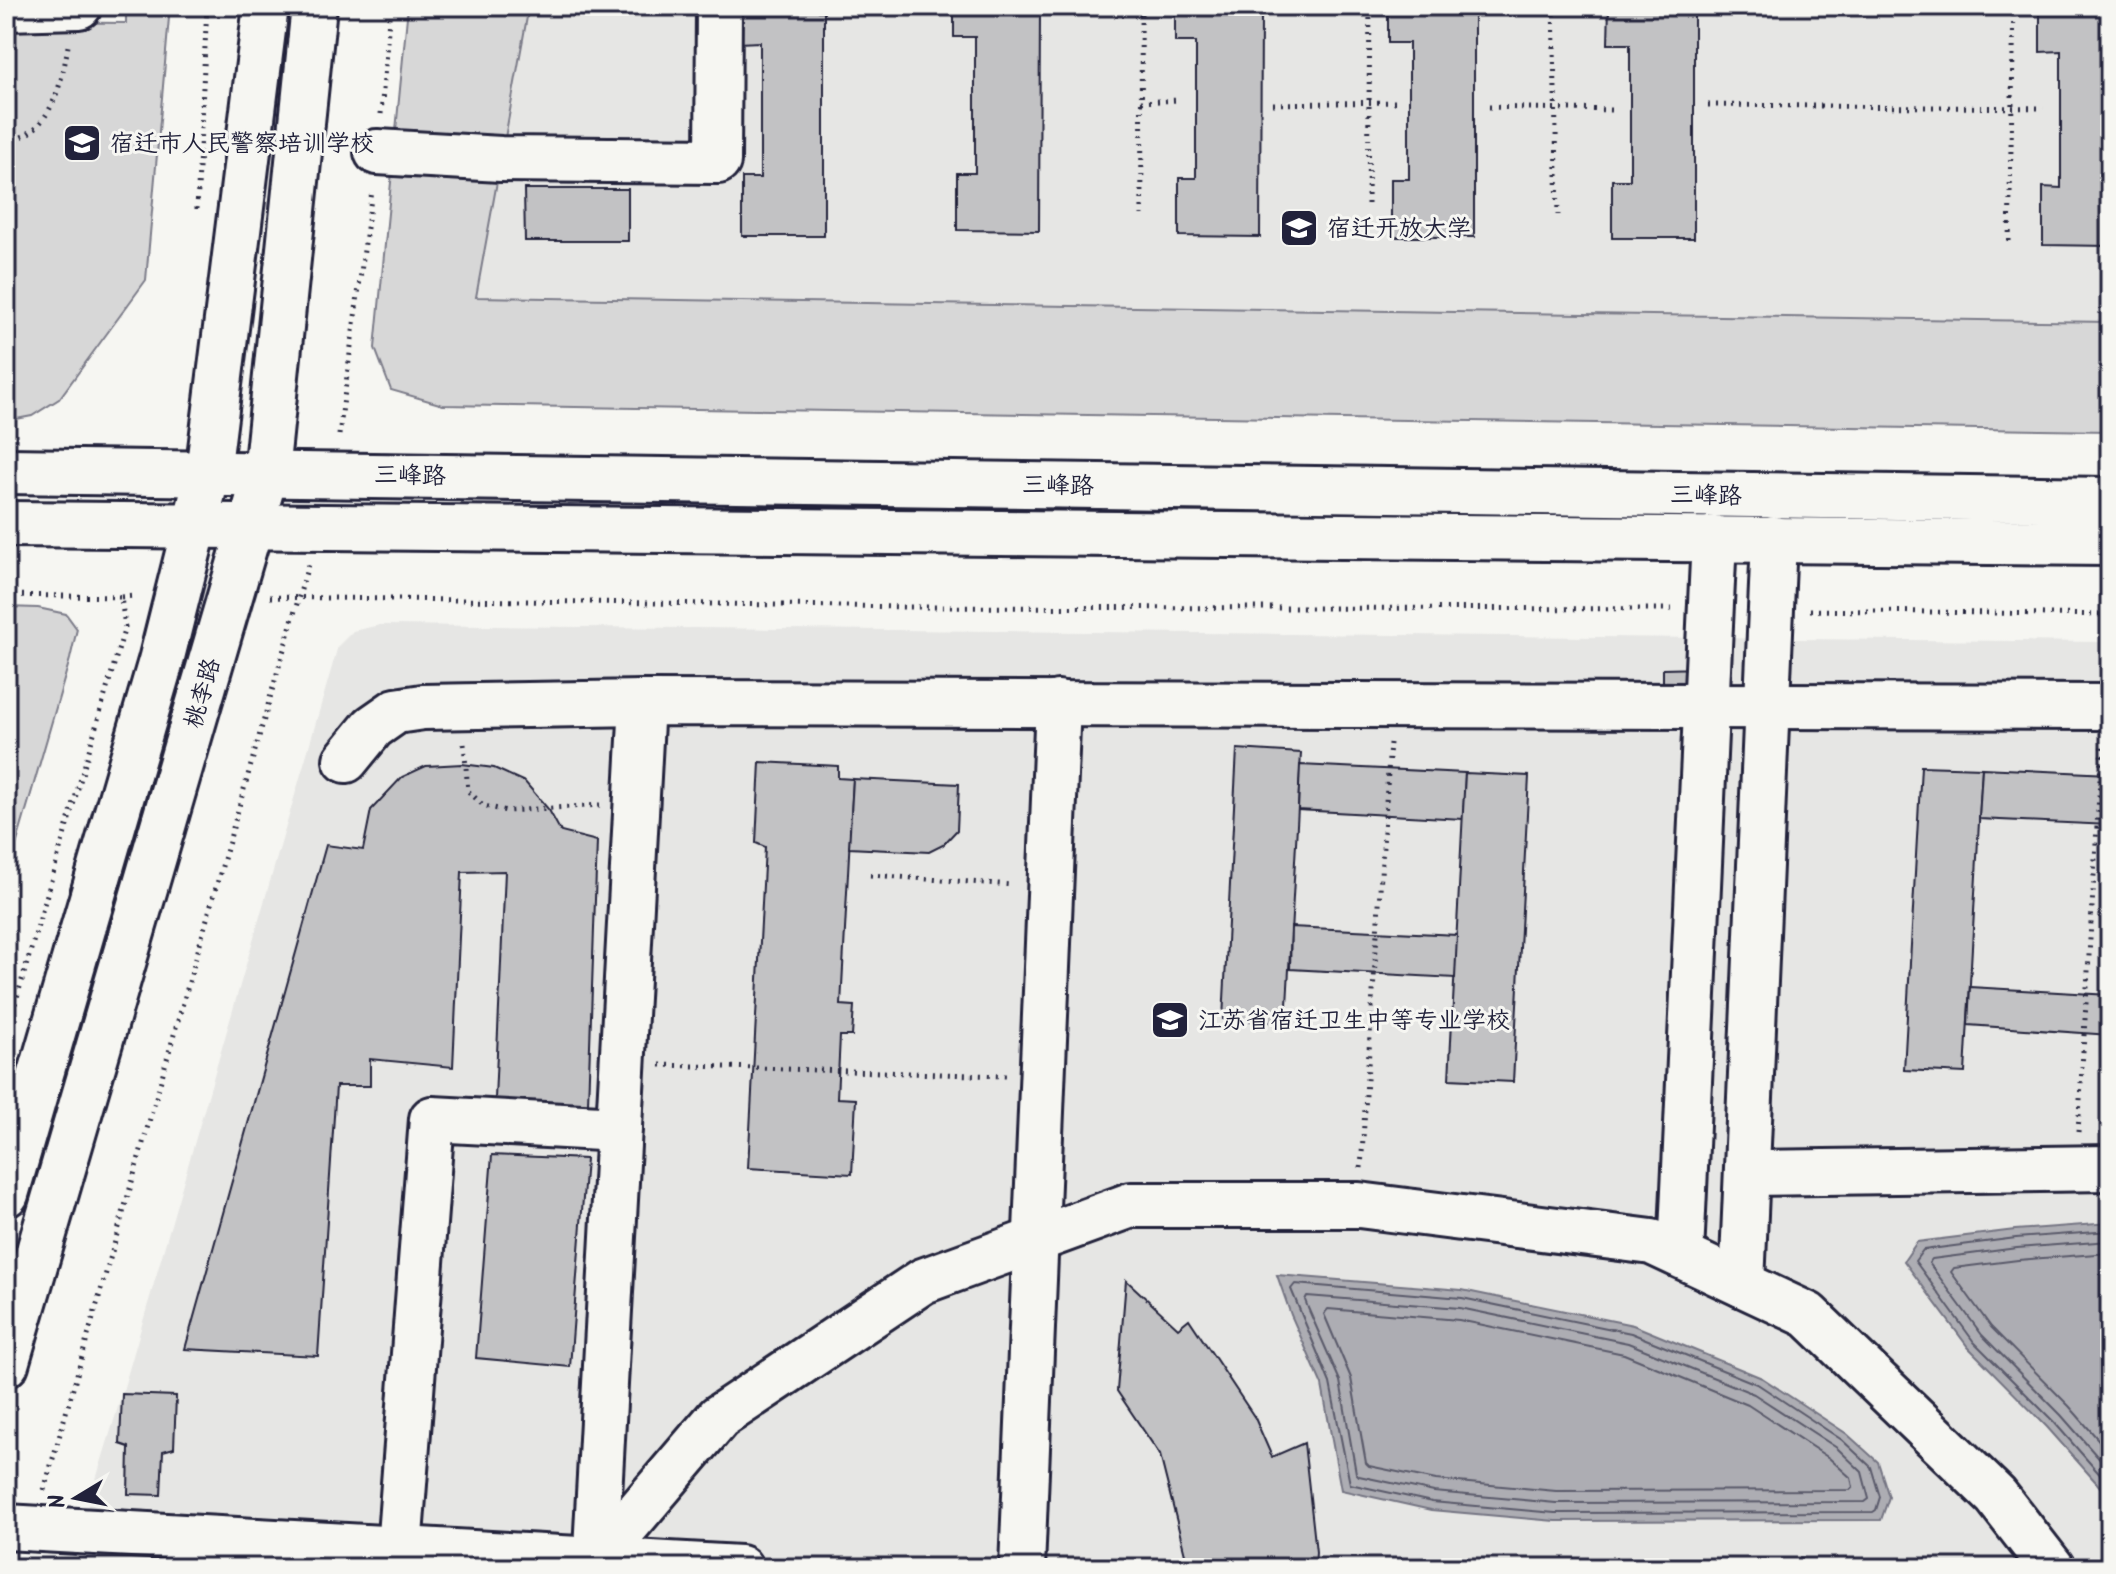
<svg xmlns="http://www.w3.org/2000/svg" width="2116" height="1574" font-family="Kalam,'LXGW WenKai TC',sans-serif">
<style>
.built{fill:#e6e6e4}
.green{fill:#d7d7d7;stroke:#7c7c89;stroke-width:2}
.water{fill:#adadb3;stroke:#757583;stroke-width:2}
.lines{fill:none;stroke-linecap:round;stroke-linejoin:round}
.shore{stroke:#5a5a6b;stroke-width:2}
.building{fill:#c2c2c4;stroke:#22223b;stroke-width:2}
.minor-casing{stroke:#22223b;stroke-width:50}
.major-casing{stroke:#22223b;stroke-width:50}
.path{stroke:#22223b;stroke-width:5;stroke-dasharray:2 6;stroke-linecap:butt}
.minor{stroke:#f6f6f2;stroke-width:44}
.major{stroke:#f6f6f2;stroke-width:44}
.labels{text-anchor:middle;stroke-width:6;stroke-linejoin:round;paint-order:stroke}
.poi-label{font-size:24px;fill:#22223b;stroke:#f6f6f2;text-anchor:start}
.street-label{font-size:24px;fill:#22223b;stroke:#f6f6f2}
</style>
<rect width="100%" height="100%" fill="#f6f6f2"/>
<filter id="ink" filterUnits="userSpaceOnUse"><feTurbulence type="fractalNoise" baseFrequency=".0125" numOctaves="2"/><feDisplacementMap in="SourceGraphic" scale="16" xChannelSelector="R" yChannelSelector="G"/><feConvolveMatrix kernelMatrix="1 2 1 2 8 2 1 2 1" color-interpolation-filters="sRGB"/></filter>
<g filter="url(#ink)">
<g class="built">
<polygon points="529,6 2110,6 2110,322 476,297"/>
<polygon points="380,625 2110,642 2110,1568 69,1568 122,1394 338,646 353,631"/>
</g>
<g class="green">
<polygon points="126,6 170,6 146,280 59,399 32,416 6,421 6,22 126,23"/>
<polygon points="408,6 529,6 476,297 2110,322 2110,431 443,405 391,390 375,348"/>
<polygon points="6,607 38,608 66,614 77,629 70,659 6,880"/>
</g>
<g class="water">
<polygon points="2110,1223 2110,1498 2047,1427 1968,1347 1904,1261 1917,1242 2015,1230"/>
<polygon points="1277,1275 1462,1290 1633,1325 1762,1378 1847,1434 1878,1462 1889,1497 1881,1520 1555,1521 1431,1510 1341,1490 1322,1385 1291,1315"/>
</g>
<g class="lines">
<g class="shore">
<polyline points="2110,1231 2016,1238 1923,1250 1915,1261 1974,1342 2053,1421 2110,1486"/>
<polyline points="2110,1241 2017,1248 1932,1259 1929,1263 1982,1335 2061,1415 2110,1471"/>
<polyline points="2110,1253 2018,1260 1954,1268 1951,1272 1991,1327 2069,1406 2110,1453"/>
<polygon points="1295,1284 1462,1298 1631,1333 1759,1385 1842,1440 1871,1467 1880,1497 1876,1510 1873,1512 1555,1513 1432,1502 1350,1484 1330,1383 1291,1289"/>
<polygon points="1307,1296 1460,1308 1628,1343 1754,1394 1837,1448 1862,1472 1869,1499 1865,1502 1556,1503 1434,1492 1359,1476 1356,1473 1340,1381 1308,1308 1305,1300"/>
<polygon points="1328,1309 1459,1320 1624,1354 1748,1405 1829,1458 1851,1478 1853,1487 1850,1490 1556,1491 1436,1480 1369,1466 1366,1463 1351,1378 1324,1314"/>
</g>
</g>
<g class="building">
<polygon points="738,6 818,6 818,11 824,11 824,236 742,236 742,178 760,178 760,42 738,43"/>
<polygon points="954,6 1040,6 1039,231 957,230 957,173 975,173 975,37 954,37"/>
<polygon points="1175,6 1255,6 1255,12 1261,11 1260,237 1179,236 1179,178 1196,178 1196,42 1175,42"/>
<polygon points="1388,6 1467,6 1467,12 1474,12 1474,237 1391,237 1391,179 1409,179 1409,43 1388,43"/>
<polygon points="1609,6 1688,6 1688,13 1694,13 1694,238 1612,238 1612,180 1630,180 1630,44 1608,44"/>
<polygon points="2040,6 2110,6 2110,246 2043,245 2043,187 2061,188 2061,51 2040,52"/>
<polygon points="524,189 628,189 628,241 525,241"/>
<polygon points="1701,668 1701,695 1663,696 1663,669"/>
<polygon points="1237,749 1301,753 1286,1023 1223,1019"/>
<polygon points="760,762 838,766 838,778 853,779 841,1005 854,1006 852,1036 840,1036 837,1098 856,1099 852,1174 748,1168 765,847 756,843"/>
<polygon points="462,764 494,768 525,782 549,810 561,832 597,841 588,1104 495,1099 505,871 462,872 453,1067 370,1059 370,1086 336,1086 318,1356 185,1349 326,845 363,850 371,810 402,777 426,766"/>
<polygon points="1300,765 1465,773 1463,819 1298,810"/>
<polygon points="1921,766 1982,768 1965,1073 1904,1070"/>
<polygon points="1982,768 2110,774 2110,825 1979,819"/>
<polygon points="1465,773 1529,776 1513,1082 1449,1079"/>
<polygon points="853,779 959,784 957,830 943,845 929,852 849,848"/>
<polygon points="1291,927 1457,935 1455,978 1290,969"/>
<polygon points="1970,987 2110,995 2110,1035 1968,1025"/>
<polygon points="492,1155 586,1159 570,1367 476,1358"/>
<polygon points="1126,1280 1178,1328 1189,1319 1255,1418 1272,1457 1304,1443 1316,1552 1315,1568 1185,1568 1185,1554 1160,1455 1117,1391"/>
<polygon points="122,1394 176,1396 174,1448 163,1451 161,1495 128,1494 129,1447 120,1444"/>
</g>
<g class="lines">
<g class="minor-casing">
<g id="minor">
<polyline points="6,8 79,6"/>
<polyline points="377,152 501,159 718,161 719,6"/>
<polyline points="346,760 373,727 396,711 423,707 642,703"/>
<polyline points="1747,1173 2110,1168"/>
<polyline points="1681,1255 1714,538"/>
<polyline points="1742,1284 1774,539"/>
<polyline points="6,1527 740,1568"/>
<polyline points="399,1549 432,1119 619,1129"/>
<polyline points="597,1560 719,1417 923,1281 1131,1205 1359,1205 1652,1242 1808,1315 1996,1496 2052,1568"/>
<polyline points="595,1568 642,703 2110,707"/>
<polyline points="1022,1568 1058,703"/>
</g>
</g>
<g class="major-casing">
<g id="major">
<polyline points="6,471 2110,500"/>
<polyline points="6,524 2110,543"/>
<polyline points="6,1194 161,661 208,473 266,6"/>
<polyline points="6,1364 266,473 314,6"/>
</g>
</g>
<g class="path">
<polyline points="1141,6 1142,215"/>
<polyline points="1553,6 1558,215"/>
<polyline points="1141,102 1180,100"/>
<polyline points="1273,104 1396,102"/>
<polyline points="1708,105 2044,108"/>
<polyline points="1489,107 1612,110"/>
<polyline points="381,114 390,6"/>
<path d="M6,141C51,136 62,82 68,46"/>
<polyline points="1368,204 1370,6"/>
<polyline points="197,209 207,6"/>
<polyline points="2009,241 2014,6"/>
<polyline points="339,435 372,191"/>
<polyline points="6,595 121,597 125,627 6,1035"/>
<polyline points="121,597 136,596"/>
<polyline points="270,597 905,607 1672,609"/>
<polyline points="1810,610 2110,615"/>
<polyline points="464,744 468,791 484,806 507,811 600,805"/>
<polyline points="870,875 1013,885"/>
<polyline points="660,1065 1006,1076"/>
<polyline points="2078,1132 2102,746"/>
<polyline points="1361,1168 1390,743"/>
<polyline points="44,1490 308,565"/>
</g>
<use href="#minor" class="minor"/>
<use href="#major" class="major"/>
</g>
</g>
<defs>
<g id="school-square" transform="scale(2)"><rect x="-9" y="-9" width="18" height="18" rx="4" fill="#22223b" stroke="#f6f6f2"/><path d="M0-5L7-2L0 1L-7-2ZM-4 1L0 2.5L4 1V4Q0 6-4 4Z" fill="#fff"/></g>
<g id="university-square" transform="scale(2)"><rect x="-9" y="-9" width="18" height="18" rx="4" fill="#22223b" stroke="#f6f6f2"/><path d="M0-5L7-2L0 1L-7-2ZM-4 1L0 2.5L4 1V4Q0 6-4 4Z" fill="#fff"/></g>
</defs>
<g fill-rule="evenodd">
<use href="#school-square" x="82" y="143"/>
<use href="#university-square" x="1299" y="228"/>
<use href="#school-square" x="1170" y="1020"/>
</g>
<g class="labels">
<g class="poi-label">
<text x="110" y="151">宿迁市人民警察培训学校</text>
<text x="1327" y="236">宿迁开放大学</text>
<text x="1198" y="1028">江苏省宿迁卫生中等专业学校</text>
</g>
<g class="street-label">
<text transform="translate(410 475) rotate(1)" y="8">三峰路</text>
<text transform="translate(1058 485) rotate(1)" y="8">三峰路</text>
<text transform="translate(1706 495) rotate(1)" y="8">三峰路</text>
<text transform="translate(202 693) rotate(-74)" y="8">桃李路</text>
</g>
</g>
<rect width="2116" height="1574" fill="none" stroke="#f6f6f2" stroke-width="32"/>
<rect x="16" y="16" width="2084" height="1542" fill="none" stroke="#22223b" stroke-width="3" filter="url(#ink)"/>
<g transform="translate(76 1498) rotate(260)" stroke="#f6f6f2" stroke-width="6" paint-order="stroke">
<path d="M0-6L14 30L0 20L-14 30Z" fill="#22223b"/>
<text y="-12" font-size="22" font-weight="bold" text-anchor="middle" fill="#22223b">N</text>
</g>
</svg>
